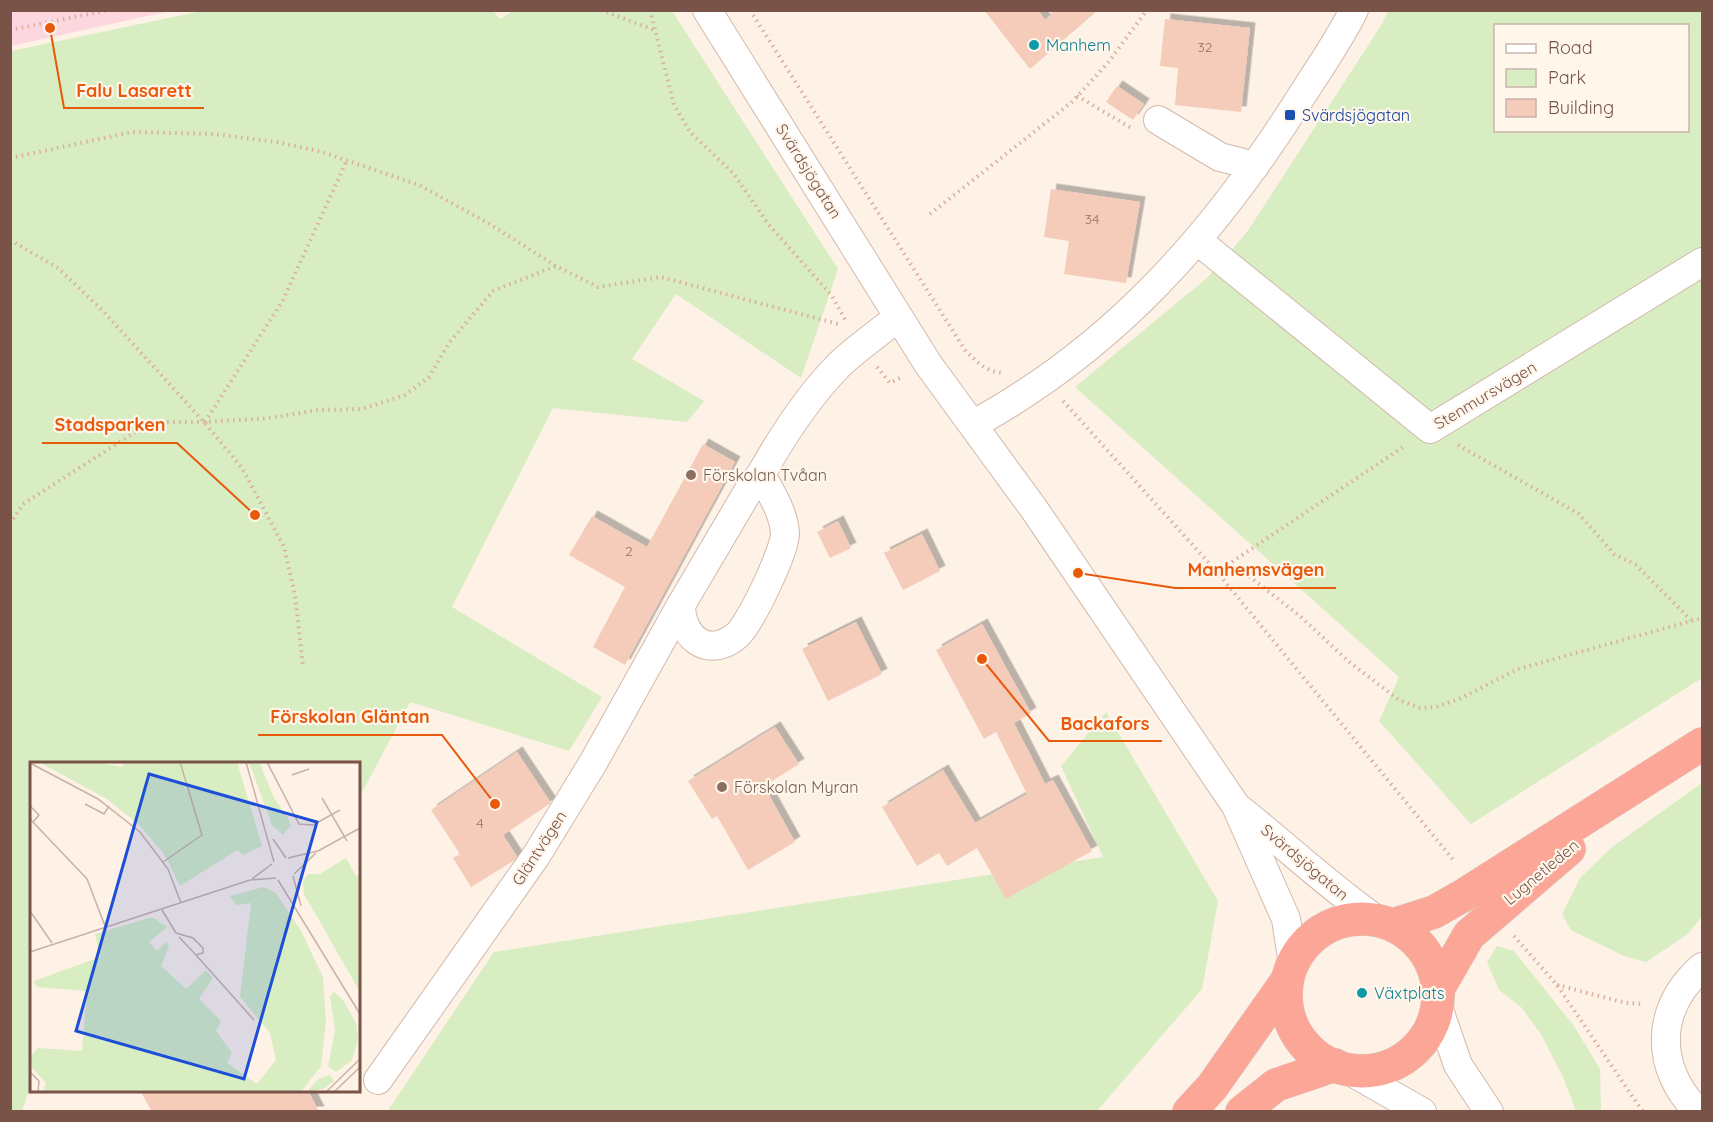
<svg xmlns="http://www.w3.org/2000/svg" width="1713" height="1122" font-family="Quicksand,sans-serif">
<style>
.medical{fill:#fcd7e0}
.green{fill:#d8edc2;fill-rule:evenodd}
.building{fill:#f5cbba;filter:url(#shadow)}
.lines{fill:none;stroke-linecap:round;stroke-linejoin:round}
.minor-casing{stroke:#d3b9ac;stroke-width:30}
.highway-casing{stroke:#d9cfcc;stroke-width:34}
.path{stroke:#dbae9d;stroke-width:4;stroke-dasharray:1.5 4.5;stroke-linecap:butt}
.minor{stroke:#fff;stroke-width:28}
.highway{stroke:#fca697;stroke-width:33}
.culture-dot{fill:#0f9aa8;stroke:#fff6ec;stroke-width:2}
.transit-dot{fill:#1a4fb4;stroke:#fff6ec;stroke-width:2}
.education-dot{fill:#8d6e63;stroke:#fff6ec;stroke-width:2}
.labels{text-anchor:middle;stroke-width:4.5;stroke-linejoin:round;paint-order:stroke}
.number-label{font-size:14px;fill:#987164}
.culture-label{font-size:16px;fill:#0d838f;stroke:#fff6ec;text-anchor:start}
.transit-label{font-size:16px;fill:#164399;stroke:#fff6ec;text-anchor:start}
.street-label{font-size:16px;fill:#795348;stroke:#fff6ec}
.education-label{font-size:16px;fill:#785e54;stroke:#fff6ec;text-anchor:start}
.inset-road{fill:none;stroke:#c9b2a6;stroke-width:1.5}
.view{fill:#1d4ed8;fill-opacity:0.15;stroke:#1d4ed8;stroke-width:3}
.inset-edge{fill:none;stroke:#795348;stroke-width:3}
.leader{fill:none;stroke:#e8590c;stroke-width:2}
.callout-dot{fill:#e8590c;stroke:#fff6ec;stroke-width:2}
.callout-label{font-size:18px;text-anchor:middle;font-weight:bold;fill:#e8590c;stroke:#fff6ec;stroke-width:4.5;stroke-linejoin:round;paint-order:stroke}
</style>
<defs>
<filter id="shadow"><feDropShadow dx="5.5" dy="-5.5" stdDeviation="0" flood-color="#0004"/></filter>
</defs>
<rect width="100%" height="100%" fill="#fef1e5"/>
<polygon class="medical" points="11,10 170,10 170,11 11,46"/>
<g class="green">
<polygon points="493,11 500,19 515,10 672,11 838,269 801,378 676,294 632,359 704,401 687,422 553,408 452,607 602,697 569,751 410,702 359,798 358,764 32,764 31,1084 22,1111 11,1111 11,51 202,11"/>
<path d="M1388,11H1702V678L1471,824L1379,721L1399,677L1075,387L1207,278L1247,232L1382,24ZM1496,26H1688V130H1496Z"/>
<polygon points="1106,712 1218,901 1202,989 1097,1111 387,1112 494,952 1103,857 1061,766"/>
<polygon points="1702,783 1702,916 1688,934 1646,962 1624,956 1571,930 1562,914 1580,878 1612,847"/>
<polygon points="1497,946 1514,951 1574,1026 1600,1069 1601,1111 1576,1111 1563,1077 1541,1034 1521,1007 1499,990 1487,962"/>
</g>
<g class="building">
<polygon points="984,10 1038,10 1045,20 1057,10 1098,10 1030,69"/>
<polygon points="1165,19 1250,28 1241,112 1175,105 1178,68 1160,66"/>
<polygon points="1117,86 1144,104 1133,120 1106,102"/>
<polygon points="1051,189 1140,202 1126,283 1064,274 1069,241 1044,237"/>
<polygon points="703,444 735,462 625,665 593,647 625,587 569,555 592,516 647,547"/>
<polygon points="838,521 851,548 830,558 817,532"/>
<polygon points="922,534 940,571 903,590 884,553"/>
<polygon points="856,622 882,674 828,701 802,649"/>
<polygon points="982,624 1031,713 1014,723 1045,784 1053,780 1092,851 1006,899 977,848 947,866 939,853 917,866 882,807 943,770 975,823 1027,794 996,732 984,739 936,650"/>
<polygon points="775,727 799,764 764,786 795,842 748,870 717,816 712,819 688,781"/>
<polygon points="517,752 551,803 503,835 518,858 471,887 453,858 460,854 431,810"/>
<polygon points="143,1090 208,1090 210,1093 215,1090 308,1090 319,1112 152,1112 141,1092"/>
</g>
<g class="lines">
<g class="minor-casing">
<g id="minor">
<polyline points="707,10 928,364 1034,509 1236,806 1286,919 1293,964"/>
<polyline points="1158,120 1220,157 1255,166"/>
<polyline points="1198,241 1430,429 1702,262"/>
<path d="M974,424C1115,347 1214,234 1299,100C1318,70 1338,42 1354,10"/>
<path d="M761,474L750,488L681,605C681,636 706,659 735,637C749,628 785,550 785,534C784,512 770,492 761,474C783,435 808,396 840,364C858,347 879,333 898,317"/>
<path d="M1237,807C1284,844 1326,884 1374,918"/>
<polyline points="1438,1007 1458,1065 1489,1112"/>
<polyline points="1350,1071 1422,1112"/>
<polyline points="378,1080 536,856 593,763 681,605"/>
<path d="M1698,1112C1654,1066 1655,1009 1702,967"/>
</g>
</g>
<g class="highway-casing">
<g id="highway">
<circle cx="1362" cy="995" r="76"/>
<polyline points="1393,925 1434,912 1464,895 1702,744"/>
<polyline points="1438,989 1469,935 1569,849"/>
<polyline points="1189,1112 1212,1087 1286,982"/>
<polyline points="1242,1112 1276,1085 1335,1065"/>
</g>
</g>
<g class="path">
<polyline points="601,10 654,30"/>
<polyline points="650,10 674,105 690,132 733,173 769,225 832,296 847,323"/>
<path d="M750,10L965,350C977,362 986,372 1004,373"/>
<polyline points="10,30 109,10"/>
<polyline points="1077,96 1133,129"/>
<polyline points="10,158 132,132 214,134 277,142 322,152 419,185 488,223 556,266 598,287 661,277 842,325"/>
<polyline points="930,214 1072,102 1107,64 1147,10"/>
<polyline points="10,240 58,268 103,311 204,422 242,468 284,547 295,595 303,666"/>
<polyline points="877,367 890,383 902,377"/>
<polyline points="1063,401 1217,572 1455,862"/>
<polyline points="205,422 283,300 347,160"/>
<polyline points="1458,445 1579,514 1614,554 1636,565 1691,620"/>
<polyline points="10,524 23,504 151,422 204,422 271,418 318,410 362,409 405,395 429,377 449,343 493,291 556,266"/>
<polyline points="1217,572 1406,445"/>
<polyline points="1219,572 1250,577 1300,616 1348,661 1399,700 1420,708 1436,707 1459,699 1518,669 1702,618"/>
<polyline points="1514,936 1557,985 1643,1112"/>
<polyline points="1557,985 1626,1003 1644,1004"/>
</g>
<use href="#minor" class="minor"/>
<use href="#highway" class="highway"/>
</g>
<g class="culture-dot">
<circle cx="1034" cy="45" r="6"/>
<circle cx="1362" cy="993" r="6"/>
</g>
<rect class="transit-dot" x="1284" y="109" width="12" height="12" rx="3"/>
<g class="education-dot">
<circle cx="691" cy="475" r="6"/>
<circle cx="722" cy="787" r="6"/>
</g>
<g class="labels">
<g class="number-label">
<text x="1205" y="52">32</text>
<text x="1092" y="224">34</text>
<text x="629" y="556">2</text>
<text x="480" y="828">4</text>
</g>
<g class="culture-label">
<text x="1046" y="51">Manhem</text>
<text x="1374" y="999">Växtplats</text>
</g>
<g class="transit-label">
<text x="1302" y="121">Svärdsjögatan</text>
</g>
<g class="street-label">
<text transform="translate(809 171) rotate(58)" y="6">Svärdsjögatan</text>
<text transform="translate(1485 395) rotate(-31)" y="6">Stenmursvägen</text>
<text transform="translate(539 848) rotate(-57)" y="6">Gläntvägen</text>
<text transform="translate(1305 862) rotate(40)" y="6">Svärdsjögatan</text>
<text transform="translate(1541 872) rotate(-40)" y="6">Lugnetleden</text>
</g>
<g class="education-label">
<text x="703" y="481">Förskolan Tvåan</text>
<text x="734" y="793">Förskolan Myran</text>
</g>
</g>
<g transform="translate(30 762)">
<rect width="330" height="330" fill="#fef1e5"/>
<path d="M9,0H62L93,5V1L80,0H207L232,84L213,93L207,88L150,124L134,92L109,63L77,37ZM219,0H229L244,36L258,56L261,63L253,73L242,63ZM316,96L326,114L330,113V230L274,132L273,119L278,112H290ZM233,125L246,131L271,169L293,215L296,260L291,304L271,330H13L16,321L0,303V295L8,286L52,289L57,229L6,225L4,219L70,195L65,172L122,155L137,165L119,180L127,189L136,180L139,184L131,204L156,227L176,208L183,216L169,237L191,259L186,269L202,291L197,301L227,322L246,298L240,271L210,235L221,141L206,143L200,134ZM304,230L313,238L326,261L328,277L322,298L306,310L298,304L305,269L300,234ZM300,313L304,319L293,327L277,330L288,317Z" fill="#d8edc2"/>
<path class="inset-road" d="M216,0L244,100M237,0L269,62L283,63L310,48M0,1L68,37L110,70L138,107L151,141M262,13L279,7M292,36L317,79M55,42L74,52L79,44M0,44L9,53L3,60M0,57L57,117L75,164M243,77L256,96M258,96L288,89L330,66M133,100L172,73L150,0M264,112L286,91M263,114L271,144M222,117L242,102M248,118L330,252M132,148L146,171L163,176L173,186V191L166,193L149,175M0,149L22,181M0,190L220,118L246,116M166,193L224,258M0,310L9,319L8,330M296,330L330,297M304,330L330,305"/>
<path class="view" d="M119,12L287,60L214,317L46,269Z"/>
<rect width="330" height="330" class="inset-edge"/>
</g>
<path class="leader" d="M50 28L64 108H204M255 515L177 443H42M1078 573L1175 588H1336M495 804L442 735H258M982 659L1049 741H1162"/>
<g class="callout-dot">
<circle cx="50" cy="28" r="6"/>
<circle cx="255" cy="515" r="6"/>
<circle cx="1078" cy="573" r="6"/>
<circle cx="495" cy="804" r="6"/>
<circle cx="982" cy="659" r="6"/>
</g>
<g class="callout-label">
<text x="134" y="97">Falu Lasarett</text>
<text x="110" y="431">Stadsparken</text>
<text x="1256" y="576">Manhemsvägen</text>
<text x="350" y="723">Förskolan Gläntan</text>
<text x="1105" y="730">Backafors</text>
</g>
<rect width="1713" height="1122" fill="none" stroke="#795348" stroke-width="24"/>
<rect x="1494" y="24" width="195" height="108" fill="#fff6ec" stroke="#c9b5aa" stroke-width="1.5"/>
<rect x="1506" y="44" width="30" height="9" fill="#ffffff" stroke="#c9b5aa" stroke-width="1.5"/>
<text x="1548" y="54" font-size="18" fill="#795348">Road</text>
<rect x="1506" y="69" width="30" height="18" fill="#d8edc2" stroke="#c9b5aa" stroke-width="1.5"/>
<text x="1548" y="84" font-size="18" fill="#795348">Park</text>
<rect x="1506" y="99" width="30" height="18" fill="#f5cbba" stroke="#c9b5aa" stroke-width="1.5"/>
<text x="1548" y="114" font-size="18" fill="#795348">Building</text>
</svg>
